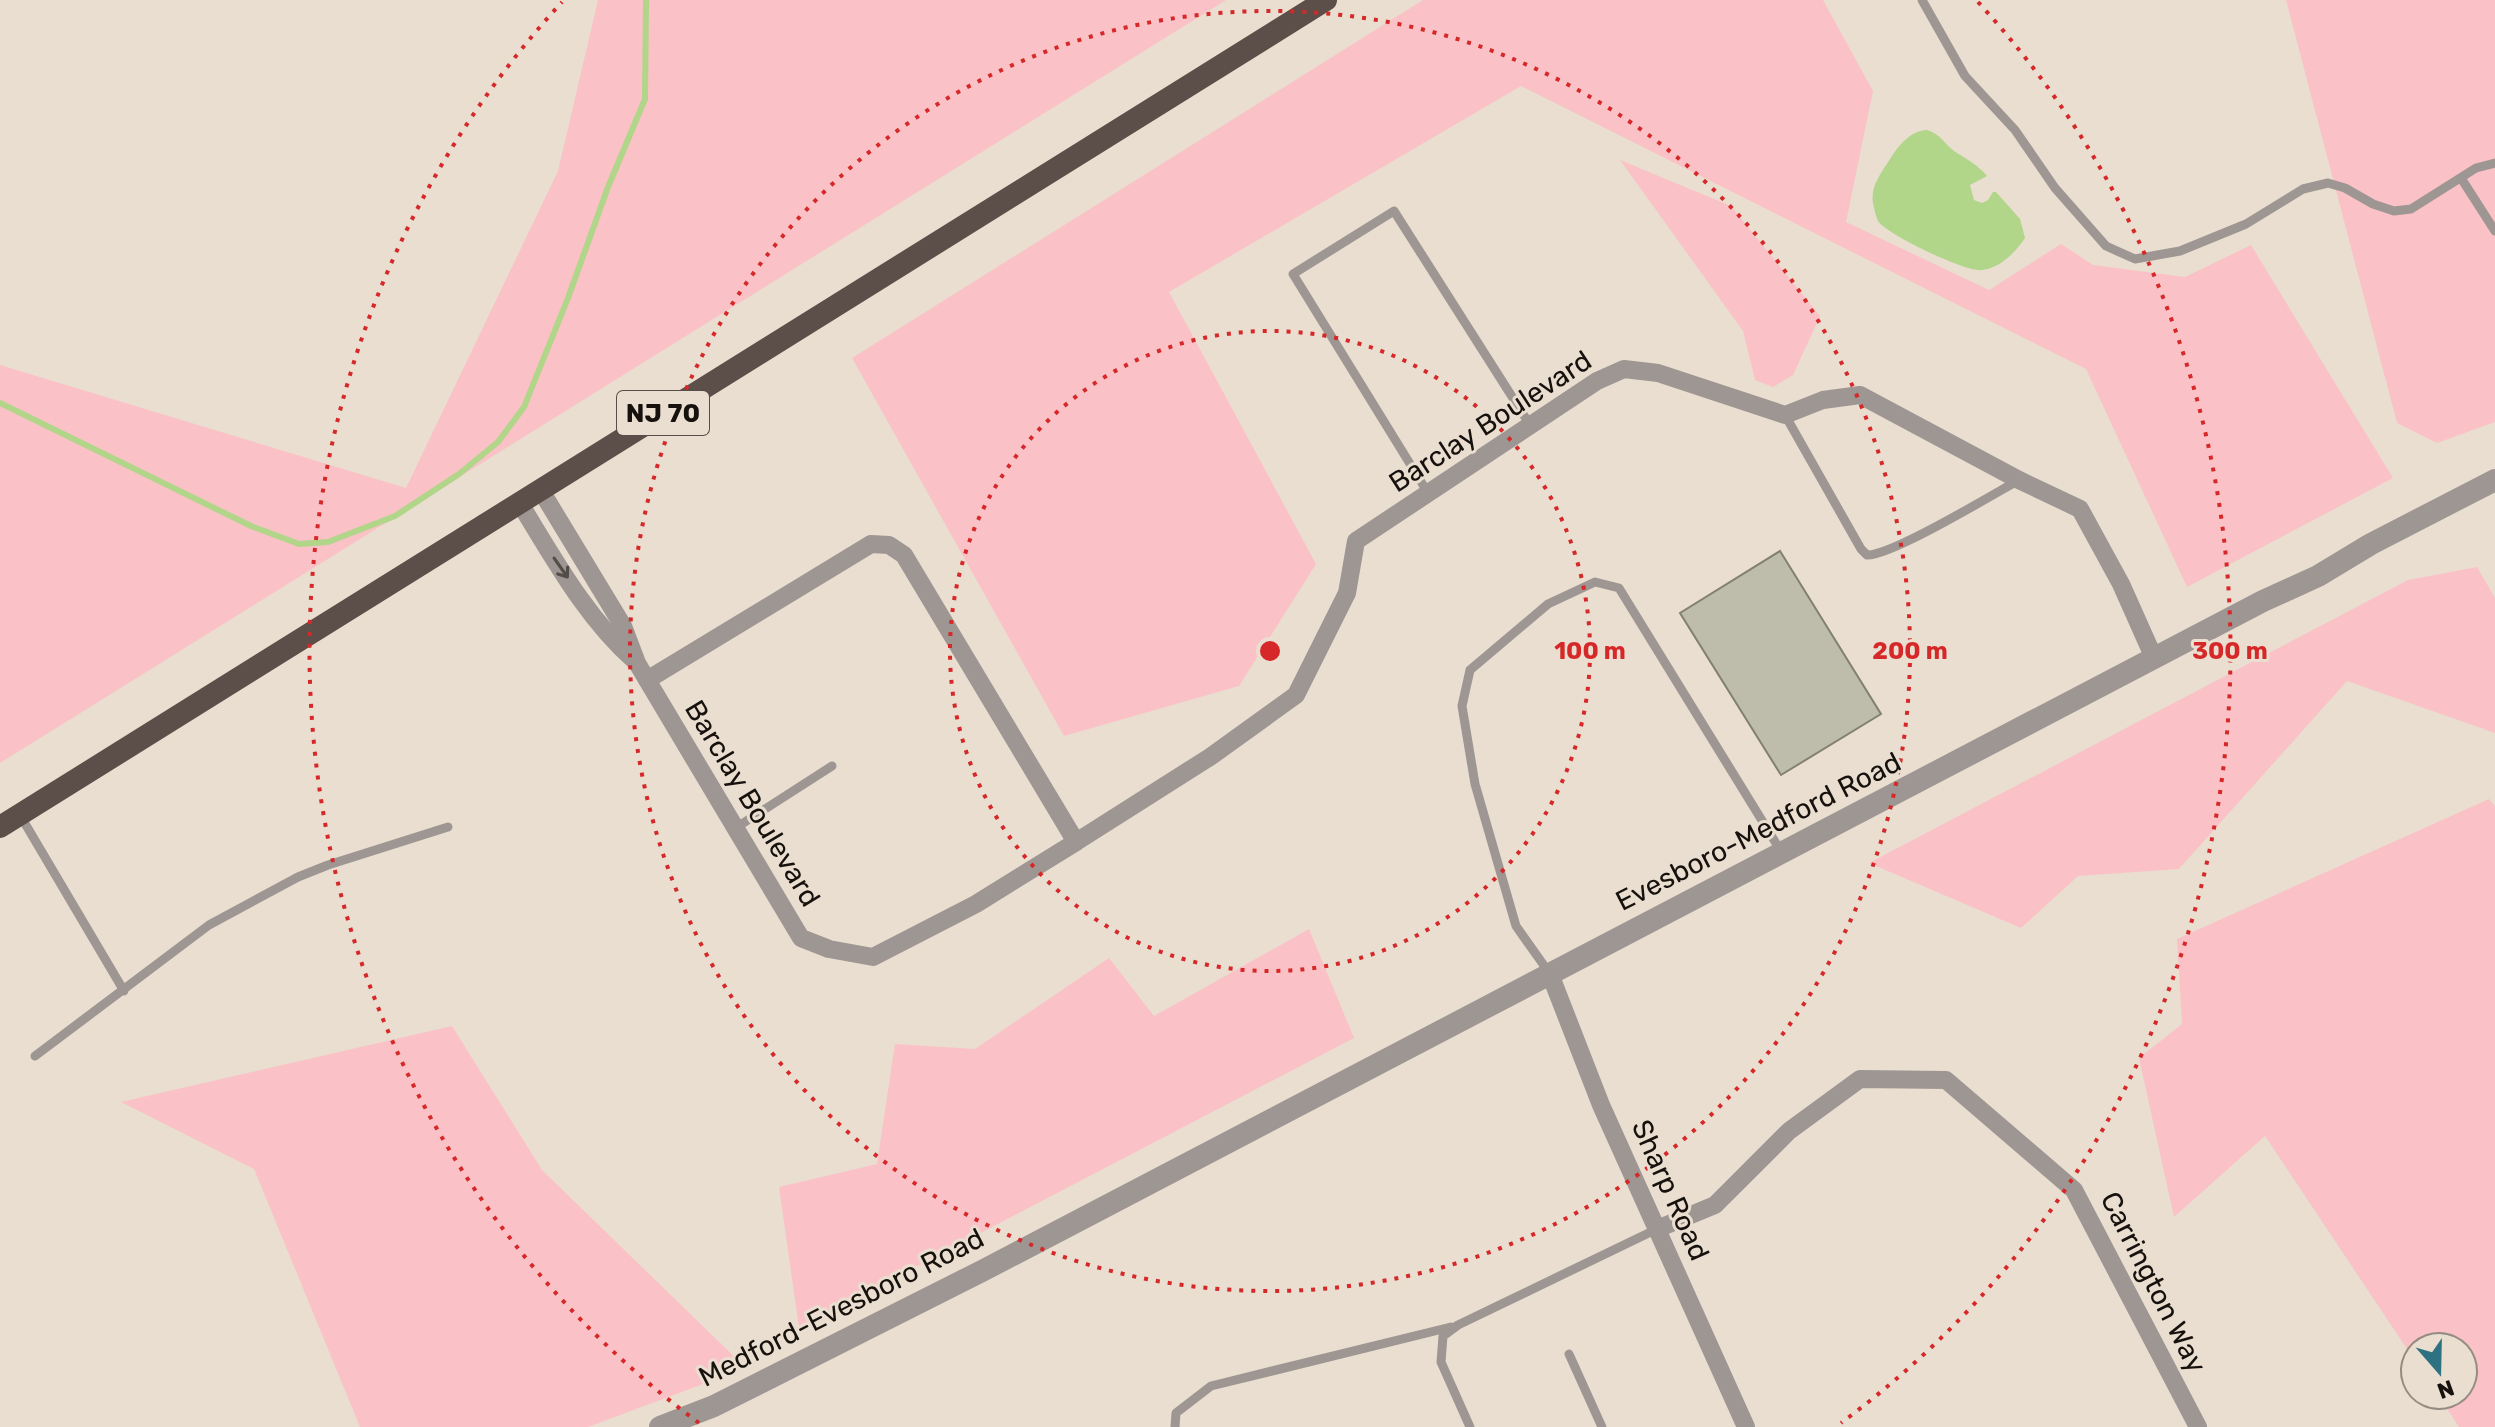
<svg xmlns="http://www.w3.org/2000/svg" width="2495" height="1427" font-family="Rubik,sans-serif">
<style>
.green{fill:#fac2c6}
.water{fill:#b1d589}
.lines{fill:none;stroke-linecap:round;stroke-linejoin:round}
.stream{stroke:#b1d589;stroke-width:6}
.building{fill:#bebcab;stroke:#828070;stroke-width:2}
.service{stroke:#9e9692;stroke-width:9}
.minor{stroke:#9e9692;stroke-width:18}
.tertiary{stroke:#9e9692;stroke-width:22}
.trunk{stroke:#5c4e48;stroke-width:22}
.oneway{stroke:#534d49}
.ring{fill:none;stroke:#d62828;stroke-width:4;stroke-dasharray:4 8}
.labels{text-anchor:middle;stroke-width:6;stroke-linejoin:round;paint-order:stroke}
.shield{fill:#eaded0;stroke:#564e48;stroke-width:2}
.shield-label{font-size:26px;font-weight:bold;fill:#16110d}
.street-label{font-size:28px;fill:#16110d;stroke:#eaded0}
.centre{fill:#d62828;stroke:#eaded0;stroke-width:4}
.ring-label{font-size:24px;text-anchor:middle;font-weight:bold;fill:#d62828;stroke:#eaded0;stroke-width:6;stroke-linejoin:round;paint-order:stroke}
</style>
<rect width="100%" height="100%" fill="#eaded0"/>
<g class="green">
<polygon points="598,0 1226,0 0,763 0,365 406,488 558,171"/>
<polygon points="1423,0 1823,0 1873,91 1846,222 1989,290 2061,244 2093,265 2185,277 2251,245 2393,478 2187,587 2086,369 1521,86 1169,292 1316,564 1239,686 1064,736 852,358"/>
<polygon points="2286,0 2495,0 2495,422 2437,443 2397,423"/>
<polygon points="1620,160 1731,206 1820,316 1793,375 1773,387 1755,380 1743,331"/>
<polygon points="2477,567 2495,598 2495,733 2347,681 2179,869 2078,876 2021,928 1869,863 2408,580"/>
<polygon points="2489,799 2495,806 2495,1427 2459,1427 2438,1395 2463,1395 2463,1347 2415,1347 2415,1361 2265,1136 2174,1217 2139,1058 2182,1024 2177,939"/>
<polygon points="1309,929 1354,1038 799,1328 779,1187 877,1164 895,1044 975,1049 1109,958 1154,1016"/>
<polygon points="452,1026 542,1170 746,1368 588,1427 360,1427 254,1169 121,1102"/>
</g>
<path class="water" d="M1927,130C1940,134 1944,143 1954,151C1966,159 1977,164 1987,176L1970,185L1974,200L1982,203L1988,200L1993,192H1996L2020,219L2025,238C2015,253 2000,268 1982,270C1967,273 1886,234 1878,221C1876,217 1874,208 1873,203C1870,186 1882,172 1890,159C1899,145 1910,131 1927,130Z"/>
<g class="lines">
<polyline class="stream" points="0,403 251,526 299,544 328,542 395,516 459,474 498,442 524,407 568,298 608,187 645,99 646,0"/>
</g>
<polygon class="building" points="1780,551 1881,714 1781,775 1680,613"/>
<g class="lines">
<g class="service">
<polyline points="1922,0 1965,76 2015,130 2055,188 2106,246 2135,259 2180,251 2246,224 2303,189 2328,183 2345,188 2373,204 2394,211 2411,209 2476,168 2495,163"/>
<polyline points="2461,178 2495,231"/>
<path d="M1785,415L1861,549L1867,555C1891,556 1992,495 2019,480"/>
<polyline points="1428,493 1293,274 1394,211 1530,425"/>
<polyline points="20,815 124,991"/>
<polyline points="734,829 832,766"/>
<polyline points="1550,974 1516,926 1475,784 1462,706 1470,670 1548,604 1595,582 1619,588 1782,853"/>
<polyline points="35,1056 209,925 298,877 328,865 448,827"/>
<polyline points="1569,1354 1602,1427"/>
<polyline points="1175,1427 1176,1413 1211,1386 1451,1327"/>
<polyline points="1470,1427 1441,1362 1443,1336 1458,1325 1657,1229"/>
</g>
<g class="minor">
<polyline points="540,489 623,626 637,663 801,938 829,949 873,957 976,904 1076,842 904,555 889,545 871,544 647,680"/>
<path d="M519,502C553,557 586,618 635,661"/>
<polyline points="1076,842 1210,757 1296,695 1347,593 1356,541 1597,381 1624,369 1658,373 1785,415 1823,400 1860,395 2019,480 2080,509 2121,584 2154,658"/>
<polyline points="1550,974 1601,1105 1746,1427"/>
<polyline points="1657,1229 1715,1205 1789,1131 1860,1079 1946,1080 2074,1190 2198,1427"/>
</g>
<polyline class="tertiary" points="660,1427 714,1406 982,1271 2263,601 2318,576 2371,544 2495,480"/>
<polyline class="trunk" points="0,827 1326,0"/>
</g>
<defs><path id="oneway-shaft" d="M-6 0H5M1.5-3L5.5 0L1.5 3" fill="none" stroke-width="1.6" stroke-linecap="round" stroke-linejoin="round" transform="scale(2)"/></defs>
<use class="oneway" href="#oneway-shaft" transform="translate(561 568) rotate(55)"/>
<g class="ring">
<circle cx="1270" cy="651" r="320"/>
<circle cx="1270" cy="651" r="640"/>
<path d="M699 1423A960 960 0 0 1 562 2M1978 2A960 960 0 0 1 1841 1423"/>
</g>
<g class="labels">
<rect class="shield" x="617" y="391" width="92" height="44" rx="6"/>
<g class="shield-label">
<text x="663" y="422">NJ 70</text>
</g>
<g class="street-label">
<text transform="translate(1490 421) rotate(-33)" y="10">Barclay Boulevard</text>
<text transform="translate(753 803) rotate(59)" y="10">Barclay Boulevard</text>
<text transform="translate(1758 831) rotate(-27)" y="10">Evesboro-Medford Road</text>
<text transform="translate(1671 1190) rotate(66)" y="10">Sharp Road</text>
<text transform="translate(2154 1282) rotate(63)" y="10">Carrington Way</text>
<text transform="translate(841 1307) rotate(-27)" y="10">Medford-Evesboro Road</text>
</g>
</g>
<circle cx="1270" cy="651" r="12" class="centre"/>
<g class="ring-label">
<text x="1590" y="659">100 m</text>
<text x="1910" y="659">200 m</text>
<text x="2230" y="659">300 m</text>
</g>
<g transform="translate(2439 1371) rotate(160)"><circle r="38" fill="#eaded0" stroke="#958c82" stroke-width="2"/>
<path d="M0-6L14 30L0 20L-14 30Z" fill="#2e7282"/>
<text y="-12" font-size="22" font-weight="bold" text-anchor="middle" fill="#16110d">N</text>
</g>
</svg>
